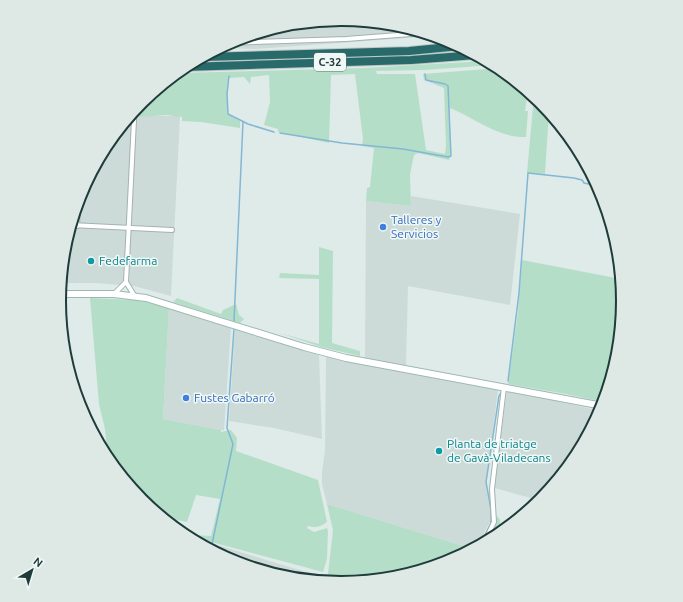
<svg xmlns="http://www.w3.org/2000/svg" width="683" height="602" font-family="Ubuntu,sans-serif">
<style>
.built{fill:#cddbd8}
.green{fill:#b5dec9}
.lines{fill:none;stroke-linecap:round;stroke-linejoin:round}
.stream{stroke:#82b7d5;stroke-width:1.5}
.minor-casing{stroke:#a2b3b1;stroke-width:6}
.secondary-casing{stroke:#9db8b4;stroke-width:8}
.motorway-casing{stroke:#c0c8c8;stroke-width:10}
.minor{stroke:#fff;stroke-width:4}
.secondary{stroke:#fff;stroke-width:6}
.motorway{stroke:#286a6a;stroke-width:8}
.shop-dot{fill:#3f7fe0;stroke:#eff8f5;stroke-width:1.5}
.culture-dot{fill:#0f9aa8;stroke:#eff8f5;stroke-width:1.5}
.labels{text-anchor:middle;stroke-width:3;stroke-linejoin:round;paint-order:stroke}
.shield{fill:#eff8f5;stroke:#5d7473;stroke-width:1}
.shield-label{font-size:11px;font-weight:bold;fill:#1f3c3b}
.shop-label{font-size:12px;fill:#366cbe;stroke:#eff8f5;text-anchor:start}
.culture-label{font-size:12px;fill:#0d838f;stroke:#eff8f5;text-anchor:start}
.rim{fill:none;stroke:#1f3c3b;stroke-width:2}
</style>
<rect width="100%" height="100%" fill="#dfebe8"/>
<g class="built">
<polygon points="342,19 397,24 434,36 256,49 220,48 234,40 287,24"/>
<polygon points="135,110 143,116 180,116 171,296 134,286 94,283 61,283 65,246 81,193 107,144"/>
<polygon points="411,196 520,214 510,305 408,286 406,366 365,358 366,201 411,206"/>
<polygon points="169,308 231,327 224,430 221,430 163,419"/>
<polygon points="235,329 319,355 322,439 274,428 229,421"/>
<polygon points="326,356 498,390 486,488 490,509 490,522 477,545 473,549 327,504 322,484 322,472 325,451"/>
<polygon points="507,390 601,411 576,458 541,501 495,488 494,486"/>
<polygon points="214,544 326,578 326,581 286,578 233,561 213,550"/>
</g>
<g class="green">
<path d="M485,59L495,65L424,70L376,71L377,74H415L426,150L445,154L446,146L444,88L424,80L423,74L499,68L528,91L525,111H528L526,137C498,138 475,118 450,108V158L449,160L418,153L414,155L410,174L411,206L366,201L367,188L370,187L374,148L362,146L363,139L355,74L331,75L329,143L278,132V129L264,125L270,102L269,75L251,77L250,84L244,77L228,78L227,114L240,121V128L201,122L182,121V117L167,115L140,117L136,109L142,101L177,73L364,68L469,62Z"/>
<polygon points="534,96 541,102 549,111 545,174 527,173"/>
<polygon points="319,247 333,251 332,343 360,351 360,356 321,347 280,333 319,344 319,279 279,278 280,273 319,275"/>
<polygon points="522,260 621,279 619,298 623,299 623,301 618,356 604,402 566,394 508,384 518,312"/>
<path d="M90,298L137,300L169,308L163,419L221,430V432L231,430L237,438L236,451L318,480L327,522C320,527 316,528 308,526L307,528L314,532L327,528L328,531L327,559L323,572L215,543L193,538L194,535L211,536L220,499L196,495L187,522L163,517L142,500L108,459L105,429L99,404Z"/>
<polygon points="177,298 221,314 223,310 236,304 239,315 244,319 240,323 173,302"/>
<path d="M327,504L473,549C436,573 371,586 327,582L333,530Z"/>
<polygon points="497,516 500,520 500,524 507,528 498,536 487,542 493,531"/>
</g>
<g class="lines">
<g class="stream">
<polyline points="229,76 227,94 228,114 248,124 274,132"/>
<polyline points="280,133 342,143 403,149 448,157 451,156 448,86 445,84 426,80 425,74"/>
<polyline points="234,321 243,122"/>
<polyline points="508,381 519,293 528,173 574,178 582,180 584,183 598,186"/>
<polyline points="477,547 482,541 491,523 491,510 486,482 499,396 501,393"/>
<polyline points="211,549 233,444 227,428 234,329"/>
</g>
<g class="minor-casing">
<g id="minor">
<polyline points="228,43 346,39 424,33"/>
<polyline points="132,114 134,120 126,282 134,295"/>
<polyline points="71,225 172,230"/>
<polyline points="77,226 78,203"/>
<polyline points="114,294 126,282"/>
<polyline points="482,544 487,537 494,522 492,489 504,387"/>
</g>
</g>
<g class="secondary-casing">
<polyline id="secondary" points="60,294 114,294 146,298 304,347 346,358 603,406"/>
</g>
<g class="motorway-casing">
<g id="motorway">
<polyline points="203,57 409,51 460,46"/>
<polyline points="185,67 411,60 476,55"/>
</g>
</g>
<use href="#minor" class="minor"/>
<use href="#secondary" class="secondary"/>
<use href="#motorway" class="motorway"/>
</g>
<g class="shop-dot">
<circle cx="383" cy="227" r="4"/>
<circle cx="186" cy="398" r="4"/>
</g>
<g class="culture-dot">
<circle cx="91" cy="261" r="4"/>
<circle cx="439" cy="451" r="4"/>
</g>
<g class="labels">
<rect class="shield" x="314" y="53" width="32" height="18" rx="3"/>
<g class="shield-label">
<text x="330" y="66">C-32</text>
</g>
<g class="shop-label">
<text x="391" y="224">Talleres y<tspan x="391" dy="14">Servicios</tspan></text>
<text x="194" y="402">Fustes Gabarró</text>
</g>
<g class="culture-label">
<text x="99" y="265">Fedefarma</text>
<text x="447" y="448">Planta de triatge<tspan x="447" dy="14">de Gavà-Viladecans</tspan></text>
</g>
</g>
<path d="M0 0H683V602H0ZM66 301a275 275 0 1 1 550 0a275 275 0 1 1-550 0Z" fill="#dee9e6" fill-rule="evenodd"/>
<path class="rim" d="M66 301a275 275 0 1 1 550 0a275 275 0 1 1-550 0Z"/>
<g transform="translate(32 570) rotate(38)" stroke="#eff8f5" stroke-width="3" paint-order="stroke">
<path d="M0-3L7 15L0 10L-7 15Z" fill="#1f3c3b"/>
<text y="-6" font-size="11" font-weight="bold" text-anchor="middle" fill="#1f3c3b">N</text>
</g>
</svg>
